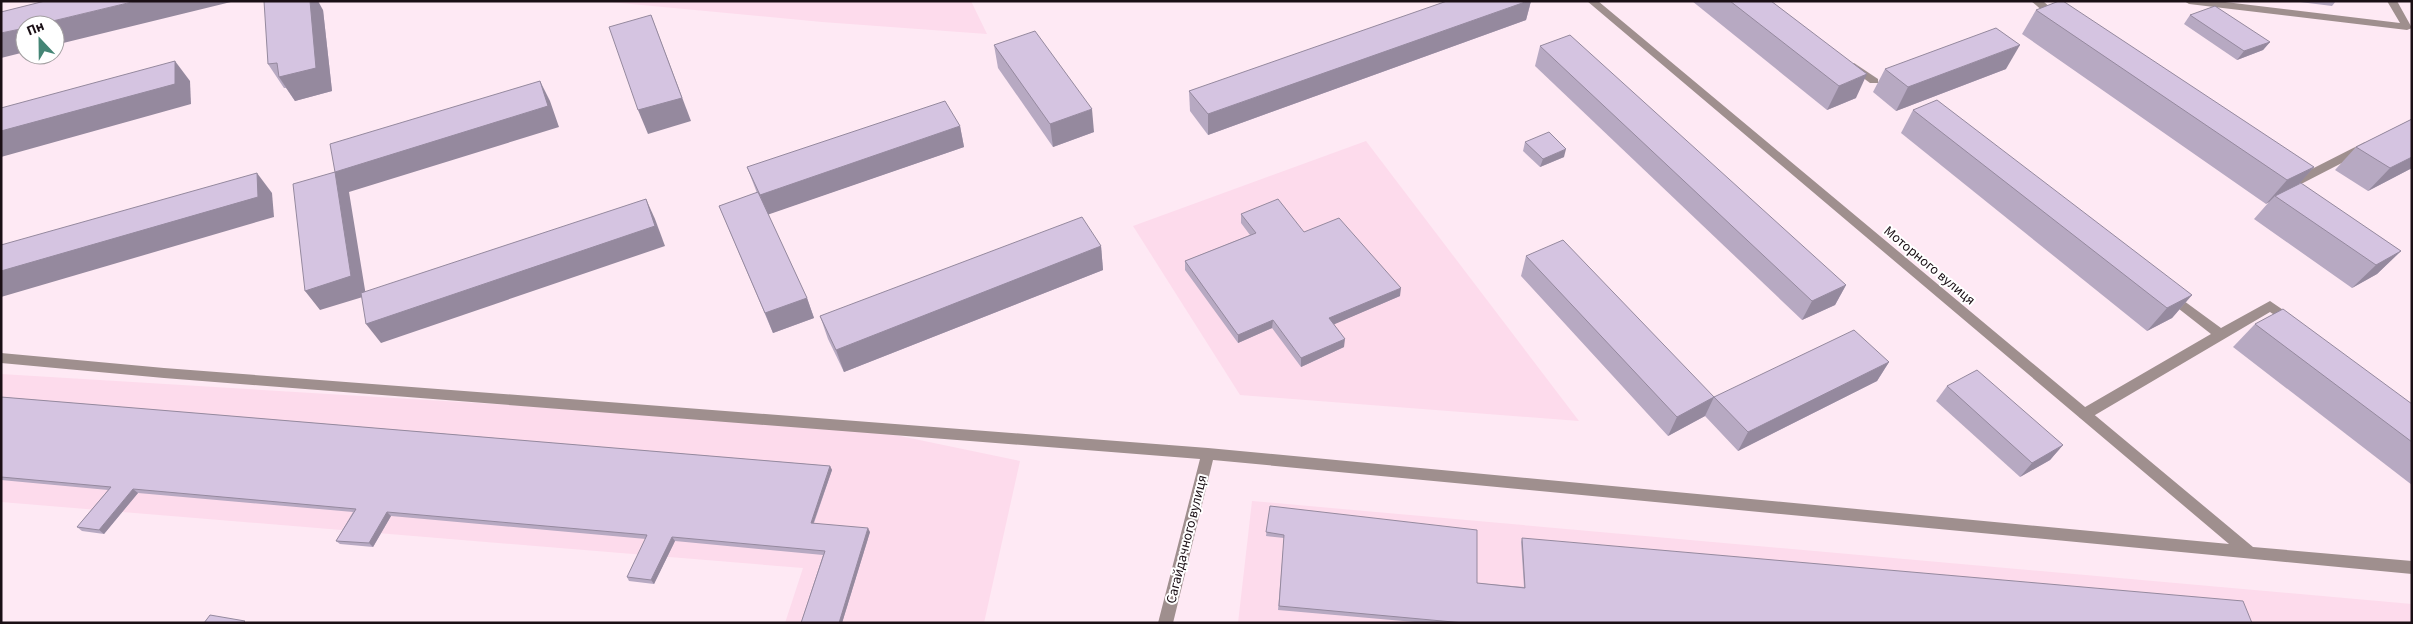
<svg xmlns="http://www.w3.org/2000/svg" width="2413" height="624" font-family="'Source Sans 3',sans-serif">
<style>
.built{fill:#fddbec}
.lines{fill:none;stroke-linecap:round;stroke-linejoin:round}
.service{fill:#9f8f8e;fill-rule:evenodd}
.minor{fill:#9f8f8e;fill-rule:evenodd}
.wall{fill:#b7a9c2}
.shaded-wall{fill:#95899e}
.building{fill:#d5c4e1;stroke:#95899e}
.labels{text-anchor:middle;stroke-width:4;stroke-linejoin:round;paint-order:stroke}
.street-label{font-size:14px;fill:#1a0f15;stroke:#fff}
</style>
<rect width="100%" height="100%" fill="#fee9f4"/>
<g class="built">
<polygon points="599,1 971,1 987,34 822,22"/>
<polygon points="1366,141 1579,421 1240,395 1133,226"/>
<polygon points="1,374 852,426 1020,461 984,623 785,623 803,568 1,502"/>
<polygon points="1252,501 2412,604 2412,623 1238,623"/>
</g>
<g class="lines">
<g class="service">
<polygon points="2031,1 2043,1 2060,16 2059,18 2051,18"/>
<polygon points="2184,1 2217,1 2400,23 2387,1 2397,1 2412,28 2407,30 2189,4"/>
<polygon points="1854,63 1878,79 1878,83 1870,83 1850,68 1850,64"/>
<polygon points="2365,142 2371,146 2369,149 2303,183 2295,183 2286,175 2292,171 2300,175"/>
<polygon points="2169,290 2221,328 2270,301 2295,318 2297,321 2295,324 2291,326 2270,312 2090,418 2085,419 2080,418 2078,414 2080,410 2211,334 2165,298 2163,295"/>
</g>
<polygon class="minor" points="1587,1 1598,1 2253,547 2412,561 2412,574 1213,460 1173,623 1158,623 1200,459 164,378 1,363 1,353 164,368 1208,448 2229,544"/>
</g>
<g class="wall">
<polygon points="1528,1 1531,1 1526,20 1208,135 1190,111 1189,91"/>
<polygon points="1692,1 1771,1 1856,98 1827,110"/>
<polygon points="2292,1 2336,1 2332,6"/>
<polygon points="323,10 332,91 295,101 286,88 284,88 268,64"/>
<polygon points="2036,10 2314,167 2298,184 2401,251 2377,274 2352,288 2254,219 2269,202 2266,204 2022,34"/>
<polygon points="2190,15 2270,42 2263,50 2237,60 2184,24"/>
<polygon points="994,45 1094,132 1053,147 998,68"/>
<polygon points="1540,46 1846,285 1835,305 1802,320 1535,66"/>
<polygon points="1885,69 2006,69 1896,111 1873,92"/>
<polygon points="1913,110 2192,295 2172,318 2147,331 1901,133"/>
<polygon points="2412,119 2412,168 2368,191 2335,170 2356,147"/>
<polygon points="960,126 964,147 768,214 807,298 814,318 773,333 719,206 757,193 747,167"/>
<polygon points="1525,142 1564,157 1540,167 1523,151"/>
<polygon points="1241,214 1304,232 1400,296 1334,324 1344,347 1301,367 1272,328 1238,343 1185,270 1185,261 1250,235 1241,223"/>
<polygon points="1101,246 1103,270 844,372 828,339 820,316"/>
<polygon points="1526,256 1714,397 1889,362 1877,381 1738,451 1705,416 1668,436 1521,276"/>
<polygon points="2255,324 2412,404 2412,485 2233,347"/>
<polygon points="1947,386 2063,445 2050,460 2020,477 1936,401"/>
<polygon points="1,397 830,466 832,470 814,523 870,532 842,623 801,623 823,555 675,541 654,584 629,581 627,577 646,539 391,516 373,547 340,544 336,541 353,512 138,493 104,534 82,531 77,527 108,490 1,480"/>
<polygon points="1270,506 1477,583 1524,587 1521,542 1522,538 2252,623 1426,623 1278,610 1284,538 1266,536"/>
</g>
<g class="shaded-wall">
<polygon points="136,1 235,1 55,45 55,25 36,25"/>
<polygon points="310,1 318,1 323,10 332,91 295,101 279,77"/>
<polygon points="1528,1 1531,1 1526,20 1208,135 1208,114"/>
<polygon points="651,15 691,121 648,134 638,110"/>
<polygon points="25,28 25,52 1,58 1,33"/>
<polygon points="2270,42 2263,50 2237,60 2244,51"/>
<polygon points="2020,45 2006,69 1896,111 1908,87"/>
<polygon points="175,61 190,81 191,104 1,157 1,131"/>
<polygon points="1867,74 1856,98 1827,110 1839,86"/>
<polygon points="540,81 550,101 559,127 349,192 366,296 320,310 305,291 335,172"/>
<polygon points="1092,109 1094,132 1053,147 1050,124"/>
<polygon points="960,126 964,147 767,215 760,195"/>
<polygon points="1566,149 1564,157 1540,167 1543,159"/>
<polygon points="2412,157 2412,168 2368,191 2390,168"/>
<polygon points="2314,167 2293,191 2275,196 2269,202 2266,204 2287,180"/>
<polygon points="257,173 272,193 274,217 1,297 1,271"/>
<polygon points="646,199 655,219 665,246 381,343 366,324"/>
<polygon points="1101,246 1103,270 844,372 836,350"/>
<polygon points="2401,251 2377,274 2352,288 2376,265"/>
<polygon points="1846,285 1835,305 1802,320 1812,301"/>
<polygon points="1401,288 1400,296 1328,327 1329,318"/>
<polygon points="2192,295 2172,318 2147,331 2167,308"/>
<polygon points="807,298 814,318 773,333 765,313"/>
<polygon points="1273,320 1272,328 1238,343 1238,335"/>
<polygon points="1345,339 1344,347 1301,367 1301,358"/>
<polygon points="1889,362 1877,381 1738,451 1748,432"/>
<polygon points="1714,397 1705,416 1668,436 1677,417"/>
<polygon points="2063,445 2050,460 2020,477 2032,463"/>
<polygon points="830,466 832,470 812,527 811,523"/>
<polygon points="133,489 138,493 104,534 99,530"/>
<polygon points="387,512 391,516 373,547 369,543"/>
<polygon points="868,528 870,532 842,623 839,623"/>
<polygon points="672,537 675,541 654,584 651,580"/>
</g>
<g class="building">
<polygon points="45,1 136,1 36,25 25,25 25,28 1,33 1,12"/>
<polygon points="264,1 310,1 316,68 279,77 277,63 268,64"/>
<polygon points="1447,1 1528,1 1208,114 1189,91"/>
<polygon points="1730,1 1771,1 1867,74 1839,86"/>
<polygon points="2059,1 2063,1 2314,167 2287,180 2036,10"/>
<polygon points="2215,6 2270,42 2244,51 2190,15"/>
<polygon points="651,15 682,98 638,110 609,27"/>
<polygon points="1996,28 2020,45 1908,87 1885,69"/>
<polygon points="1035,31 1092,109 1050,124 994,45"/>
<polygon points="1570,35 1846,285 1812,301 1540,46"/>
<polygon points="175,61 175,84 1,131 1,108"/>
<polygon points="540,81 548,106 335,172 330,144"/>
<polygon points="1937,100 2192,295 2167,308 1913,110"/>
<polygon points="945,101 960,126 760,195 747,167"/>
<polygon points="2412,119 2412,157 2390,168 2356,147"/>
<polygon points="1549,132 1566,149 1543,159 1525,142"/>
<polygon points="335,172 351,276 305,291 293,184"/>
<polygon points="257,173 258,197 1,271 1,245"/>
<polygon points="2301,183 2401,251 2376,265 2275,196"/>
<polygon points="758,192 807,298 765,313 719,206"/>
<polygon points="646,199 655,226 366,324 361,293"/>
<polygon points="1278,199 1304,232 1339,218 1401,288 1329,318 1345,339 1301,358 1273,320 1238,335 1185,261 1256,233 1241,214"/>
<polygon points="1082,217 1101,246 836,350 820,316"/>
<polygon points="1563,240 1714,397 1677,417 1526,256"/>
<polygon points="2283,309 2412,404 2412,442 2255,324"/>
<polygon points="1854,330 1889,362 1748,432 1714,397"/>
<polygon points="1977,370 2063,445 2032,463 1947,386"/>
<polygon points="1,397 147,409 830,466 811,523 868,528 839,623 801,623 825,551 672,537 651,580 627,577 647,535 387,512 369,543 336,541 356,509 133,489 99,530 77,527 111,487 1,477"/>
<polygon points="1270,506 1477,530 1477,583 1525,588 1522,538 2243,601 2252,623 1464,623 1279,606 1284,535 1266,532"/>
<polygon points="210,615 245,621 243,623 204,623"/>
</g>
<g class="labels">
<g class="street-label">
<text transform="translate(1930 265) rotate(40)" y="5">Моторного вулиця</text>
<text transform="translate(1186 539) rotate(-76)" y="5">Сагайдачного вулиця</text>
</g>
</g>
<rect width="2413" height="624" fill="none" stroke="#1a0f15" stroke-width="5"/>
<g transform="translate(40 40) rotate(338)"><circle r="24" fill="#ffffff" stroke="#a39fa1"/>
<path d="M0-4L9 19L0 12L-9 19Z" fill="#448575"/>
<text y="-8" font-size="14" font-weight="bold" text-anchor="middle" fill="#1a0f15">Пн</text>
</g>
</svg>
